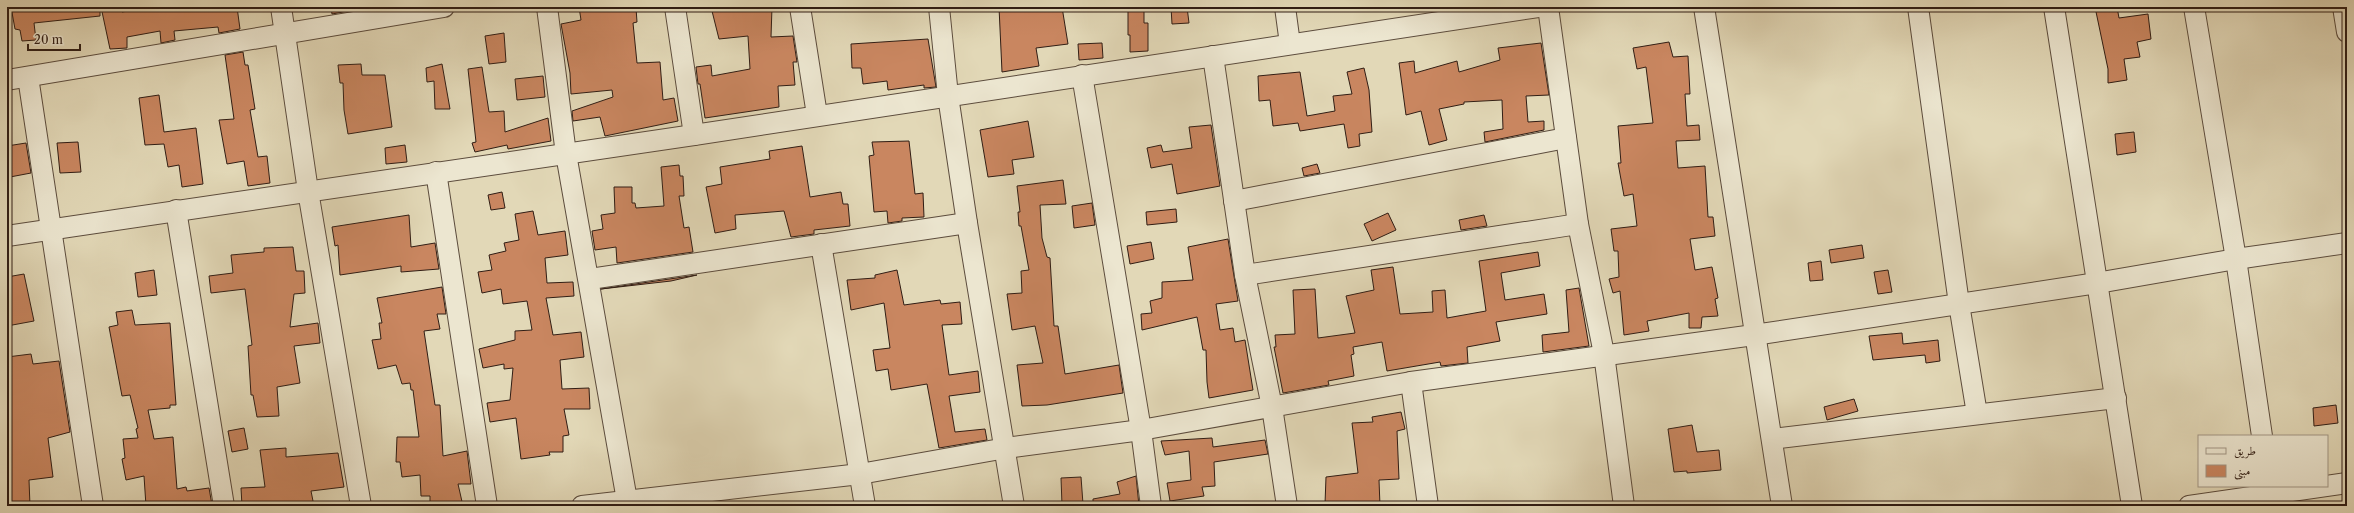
<svg xmlns="http://www.w3.org/2000/svg" width="2354" height="513" font-family="'Libre Caslon Text',Amiri,serif">
<style>
.building{fill:#c98660;stroke:#301d14}
.lines{fill:none;stroke-linecap:round;stroke-linejoin:round}
.minor-casing{stroke:#5c4c3d;stroke-width:22}
.minor{stroke:#ece6d0;stroke-width:20}
</style>
<rect width="100%" height="100%" fill="#e2d8b7"/>
<filter id="stains"><feTurbulence type="fractalNoise" baseFrequency=".005" numOctaves="4"/><feColorMatrix values="0 0 0 0 .2 0 0 0 0 .09 0 0 0 0 .02 0 0 0 .5 -.17"/></filter>
<radialGradient id="worn" r=".72"><stop offset=".6" stop-color="#630" stop-opacity="0"/><stop offset="1" stop-color="#630" stop-opacity=".3"/></radialGradient>
<g class="building">
<polygon points="11,7 100,7 100,16 34,23 36,40 22,41 20,30 15,29"/>
<polygon points="101,7 121,7 122,12 153,7 237,7 240,29 219,33 218,27 174,31 175,40 161,43 160,31 127,37 127,48 110,49"/>
<polygon points="331,7 353,7 354,10 332,14"/>
<polygon points="579,7 610,7 610,10 636,8 637,22 633,23 637,63 660,62 663,100 674,98 678,121 605,136 600,117 573,121 572,111 613,97 612,90 571,94 570,73 561,24 581,20"/>
<polygon points="711,7 772,7 771,37 793,36 797,62 793,62 795,85 778,86 779,107 705,118 700,84 698,84 696,67 711,65 712,76 750,69 748,36 719,39"/>
<polygon points="999,7 1062,7 1068,44 1036,48 1039,66 1002,72"/>
<polygon points="1128,7 1144,7 1144,23 1148,23 1148,51 1130,52 1130,35 1128,35"/>
<polygon points="1171,7 1187,7 1189,23 1172,24"/>
<polygon points="2095,7 2117,7 2119,18 2148,14 2151,39 2137,42 2140,57 2124,59 2127,80 2108,83 2108,69"/>
<polygon points="504,33 506,62 489,64 485,36"/>
<polygon points="928,39 936,87 924,88 924,85 888,90 887,81 863,84 861,68 852,68 851,44"/>
<polygon points="1669,42 1673,57 1688,56 1690,94 1685,94 1687,126 1699,125 1700,140 1676,141 1678,168 1705,166 1708,217 1713,217 1715,236 1690,239 1695,270 1712,267 1718,298 1715,299 1718,316 1702,317 1701,328 1689,328 1689,313 1647,321 1649,331 1624,335 1620,291 1613,293 1609,279 1619,277 1618,251 1614,251 1611,229 1637,226 1633,194 1624,196 1618,163 1621,163 1618,126 1653,123 1646,67 1637,69 1633,48"/>
<polygon points="1102,43 1103,58 1079,60 1078,44"/>
<polygon points="1541,43 1549,95 1526,96 1528,122 1544,121 1544,130 1485,142 1484,132 1503,129 1502,100 1464,102 1464,104 1439,109 1447,140 1429,145 1421,111 1406,115 1399,63 1414,61 1415,73 1457,61 1459,72 1500,60 1498,48"/>
<polygon points="243,52 245,65 248,65 255,109 250,110 258,157 267,156 270,183 248,186 244,161 227,164 219,120 234,119 225,55"/>
<polygon points="361,64 362,75 385,75 392,127 348,134 344,110 343,83 340,83 338,65"/>
<polygon points="442,64 450,109 435,109 434,81 427,82 426,68"/>
<polygon points="482,67 489,112 504,111 505,132 548,118 551,141 508,149 507,145 475,152 472,143 476,142 468,69"/>
<polygon points="1364,68 1369,90 1372,132 1359,134 1360,146 1348,148 1344,124 1300,131 1298,123 1273,126 1270,100 1259,101 1258,76 1300,72 1307,116 1335,111 1333,96 1352,94 1347,72"/>
<polygon points="543,76 545,97 517,100 515,79"/>
<polygon points="159,95 164,132 196,128 203,184 182,187 179,165 168,167 164,144 145,145 139,98"/>
<polygon points="1028,121 1034,157 1012,160 1014,174 988,177 980,130"/>
<polygon points="1211,125 1220,186 1177,194 1172,164 1151,168 1147,148 1161,145 1163,152 1192,148 1189,127"/>
<polygon points="2134,132 2136,152 2117,155 2115,134"/>
<polygon points="909,141 915,194 923,193 924,217 902,218 902,221 888,223 887,211 874,212 869,156 874,155 872,142"/>
<polygon points="78,142 81,172 60,173 57,143"/>
<polygon points="26,143 31,173 10,177 7,146"/>
<polygon points="405,145 407,162 386,164 385,148"/>
<polygon points="802,146 810,197 841,192 843,204 848,204 850,226 814,230 814,234 791,237 784,211 735,215 736,229 715,233 706,187 722,184 720,167 770,159 769,151"/>
<polygon points="1317,164 1320,173 1304,176 1302,168"/>
<polygon points="679,165 680,176 683,176 684,196 679,196 684,228 689,227 693,252 617,263 616,247 595,250 592,231 603,229 601,215 615,213 614,187 632,187 632,203 635,203 636,208 664,206 661,167"/>
<polygon points="1063,180 1066,204 1040,205 1042,238 1047,257 1050,258 1054,326 1058,326 1065,374 1119,365 1123,393 1047,405 1022,406 1017,365 1043,363 1035,326 1012,330 1007,294 1022,293 1021,271 1029,270 1021,226 1019,226 1018,212 1020,212 1017,186"/>
<polygon points="502,192 505,208 491,210 488,195"/>
<polygon points="1092,203 1095,225 1074,228 1072,206"/>
<polygon points="1176,209 1177,222 1147,225 1146,212"/>
<polygon points="533,211 538,235 565,231 568,255 545,258 547,283 573,282 574,296 546,298 553,335 581,332 584,357 560,360 562,389 589,388 590,409 564,409 569,435 563,436 563,452 549,452 550,455 521,459 516,418 490,422 487,403 510,400 513,368 504,369 504,364 483,368 479,349 515,340 515,331 532,330 527,301 503,304 501,289 482,293 478,272 492,270 489,255 506,251 504,243 519,240 515,214"/>
<polygon points="1388,213 1396,230 1372,241 1364,224"/>
<polygon points="409,215 411,247 435,243 439,269 401,272 401,266 340,275 338,245 335,246 332,227"/>
<polygon points="1484,215 1487,226 1461,230 1459,220"/>
<polygon points="1228,239 1238,301 1216,304 1220,330 1233,328 1235,342 1245,340 1253,390 1209,398 1207,382 1206,350 1203,350 1197,317 1142,330 1141,314 1152,313 1150,301 1162,298 1162,282 1193,280 1188,247"/>
<polygon points="1151,242 1154,259 1130,264 1127,246"/>
<polygon points="1862,245 1864,258 1831,263 1829,250"/>
<polygon points="293,247 296,271 304,271 305,293 294,294 290,327 318,323 320,343 294,346 300,383 277,387 279,416 257,417 253,395 251,395 248,346 252,345 245,289 211,293 209,276 233,273 231,255 264,252 264,248"/>
<polygon points="1538,252 1540,266 1501,273 1505,300 1544,294 1547,314 1496,322 1500,341 1467,347 1468,363 1441,366 1440,362 1387,371 1382,342 1353,347 1354,354 1351,355 1354,376 1328,381 1329,385 1283,393 1274,347 1276,347 1275,335 1295,334 1293,290 1315,289 1318,338 1355,333 1346,296 1374,290 1371,270 1393,267 1400,314 1433,312 1432,291 1445,290 1447,318 1486,311 1479,261"/>
<polygon points="1821,261 1823,280 1810,281 1808,263"/>
<polygon points="154,270 157,295 138,297 135,273"/>
<polygon points="897,270 904,305 940,300 941,304 960,302 962,324 942,325 949,375 978,371 980,392 949,396 955,432 985,429 987,440 939,448 927,384 891,390 888,369 876,371 873,350 890,348 884,303 851,310 847,280 875,278 875,275"/>
<polygon points="1888,270 1892,292 1878,294 1874,272"/>
<polygon points="24,274 34,321 7,326 7,277"/>
<polygon points="697,275 671,281 601,289"/>
<polygon points="442,287 446,314 437,314 440,329 424,331 435,405 440,405 443,456 467,451 471,484 458,484 463,506 430,506 430,496 421,496 420,475 402,477 400,462 396,462 397,437 419,437 413,390 411,390 410,383 402,384 396,365 378,369 372,340 381,339 379,323 382,323 377,298"/>
<polygon points="1579,288 1589,346 1543,352 1542,335 1569,332 1566,290"/>
<polygon points="132,310 135,325 170,323 176,405 170,405 170,408 148,410 154,439 173,437 177,489 186,487 187,491 209,488 212,505 146,506 144,476 126,480 122,459 125,458 123,439 138,438 136,429 138,428 130,395 122,396 109,327 118,325 116,312"/>
<polygon points="1902,333 1903,344 1938,340 1940,361 1926,363 1925,355 1873,360 1869,336"/>
<polygon points="31,354 33,364 59,361 70,432 48,438 53,477 29,480 30,506 10,506 7,477 7,357"/>
<polygon points="1854,399 1858,411 1827,420 1824,407"/>
<polygon points="2336,405 2338,423 2314,426 2313,408"/>
<polygon points="1401,412 1405,429 1397,431 1399,479 1379,480 1380,506 1363,506 1362,502 1325,504 1326,477 1358,473 1352,423 1373,422 1372,417"/>
<polygon points="1692,425 1697,452 1719,450 1721,470 1687,473 1687,471 1674,472 1668,429"/>
<polygon points="244,428 248,449 232,452 228,431"/>
<polygon points="1212,438 1213,447 1265,440 1268,454 1214,462 1215,486 1202,487 1204,496 1170,501 1167,483 1191,480 1189,451 1165,455 1161,441"/>
<polygon points="286,448 286,457 338,453 344,487 311,491 314,506 242,506 241,488 265,487 260,450"/>
<polygon points="1136,476 1139,506 1093,506 1093,499 1120,494 1117,482"/>
<polygon points="1081,477 1083,504 1062,505 1061,478"/>
</g>
<g class="lines">
<g class="minor-casing">
<g id="minor">
<polyline points="281,7 308,191 361,506"/>
<polyline points="547,7 566,154 628,506"/>
<polyline points="675,7 694,135"/>
<polyline points="800,7 817,115"/>
<polyline points="939,7 948,96 967,223 1014,506"/>
<polyline points="1285,7 1290,44"/>
<polyline points="1548,7 1578,224 1604,354 1624,506"/>
<polyline points="1704,7 1782,506"/>
<polyline points="1918,7 1959,304 1977,414"/>
<polyline points="2054,7 2132,506"/>
<polyline points="2194,7 2236,259 2262,436"/>
<polyline points="2343,7 2347,32"/>
<polyline points="1213,56 1245,275 1272,407 1287,506"/>
<polyline points="1082,75 1141,430 1151,506"/>
<polyline points="28,77 93,506"/>
<polyline points="7,80 444,7"/>
<polyline points="436,172 487,506"/>
<polyline points="1234,201 1566,138"/>
<polyline points="176,210 224,506"/>
<polyline points="7,236 694,135 1538,7"/>
<polyline points="821,244 865,506"/>
<polyline points="1245,275 1578,224"/>
<polyline points="590,279 967,223"/>
<polyline points="1411,382 1428,506"/>
<polyline points="1772,439 2116,398"/>
<polyline points="582,506 860,474 1006,448 1141,430 1411,382 1754,335 2097,283 2236,259 2347,243"/>
<polyline points="2189,506 2347,483"/>
</g>
</g>
<use href="#minor" class="minor"/>
</g>
<rect width="2354" height="513" fill="none" stroke="#e2d8b7" stroke-width="24"/>
<rect x="8" y="8" width="2338" height="497" fill="none" stroke="#301d14" stroke-width="2"/>
<rect x="12" y="12" width="2330" height="489" fill="none" stroke="#301d14"/>
<rect x="2198" y="435" width="130" height="52" fill="#ece6d0" stroke="#a19685"/>
<rect x="2206" y="448" width="20" height="6" fill="#ece6d0" stroke="#a19685"/>
<text x="2234" y="455" font-size="12" fill="#301d14">طريق</text>
<rect x="2206" y="465" width="20" height="12" fill="#c98660" stroke="#a19685"/>
<text x="2234" y="475" font-size="12" fill="#301d14">مبنى</text>
<path d="M28 44v6h52v-6" fill="none" stroke="#301d14" stroke-width="2"/>
<text x="34" y="44" font-size="12" fill="#301d14" stroke="#ece6d0" stroke-width="3" paint-order="stroke">20 m</text>
<rect width="100%" height="100%" filter="url(#stains)"/>
<rect width="100%" height="100%" fill="url(#worn)"/>
</svg>
